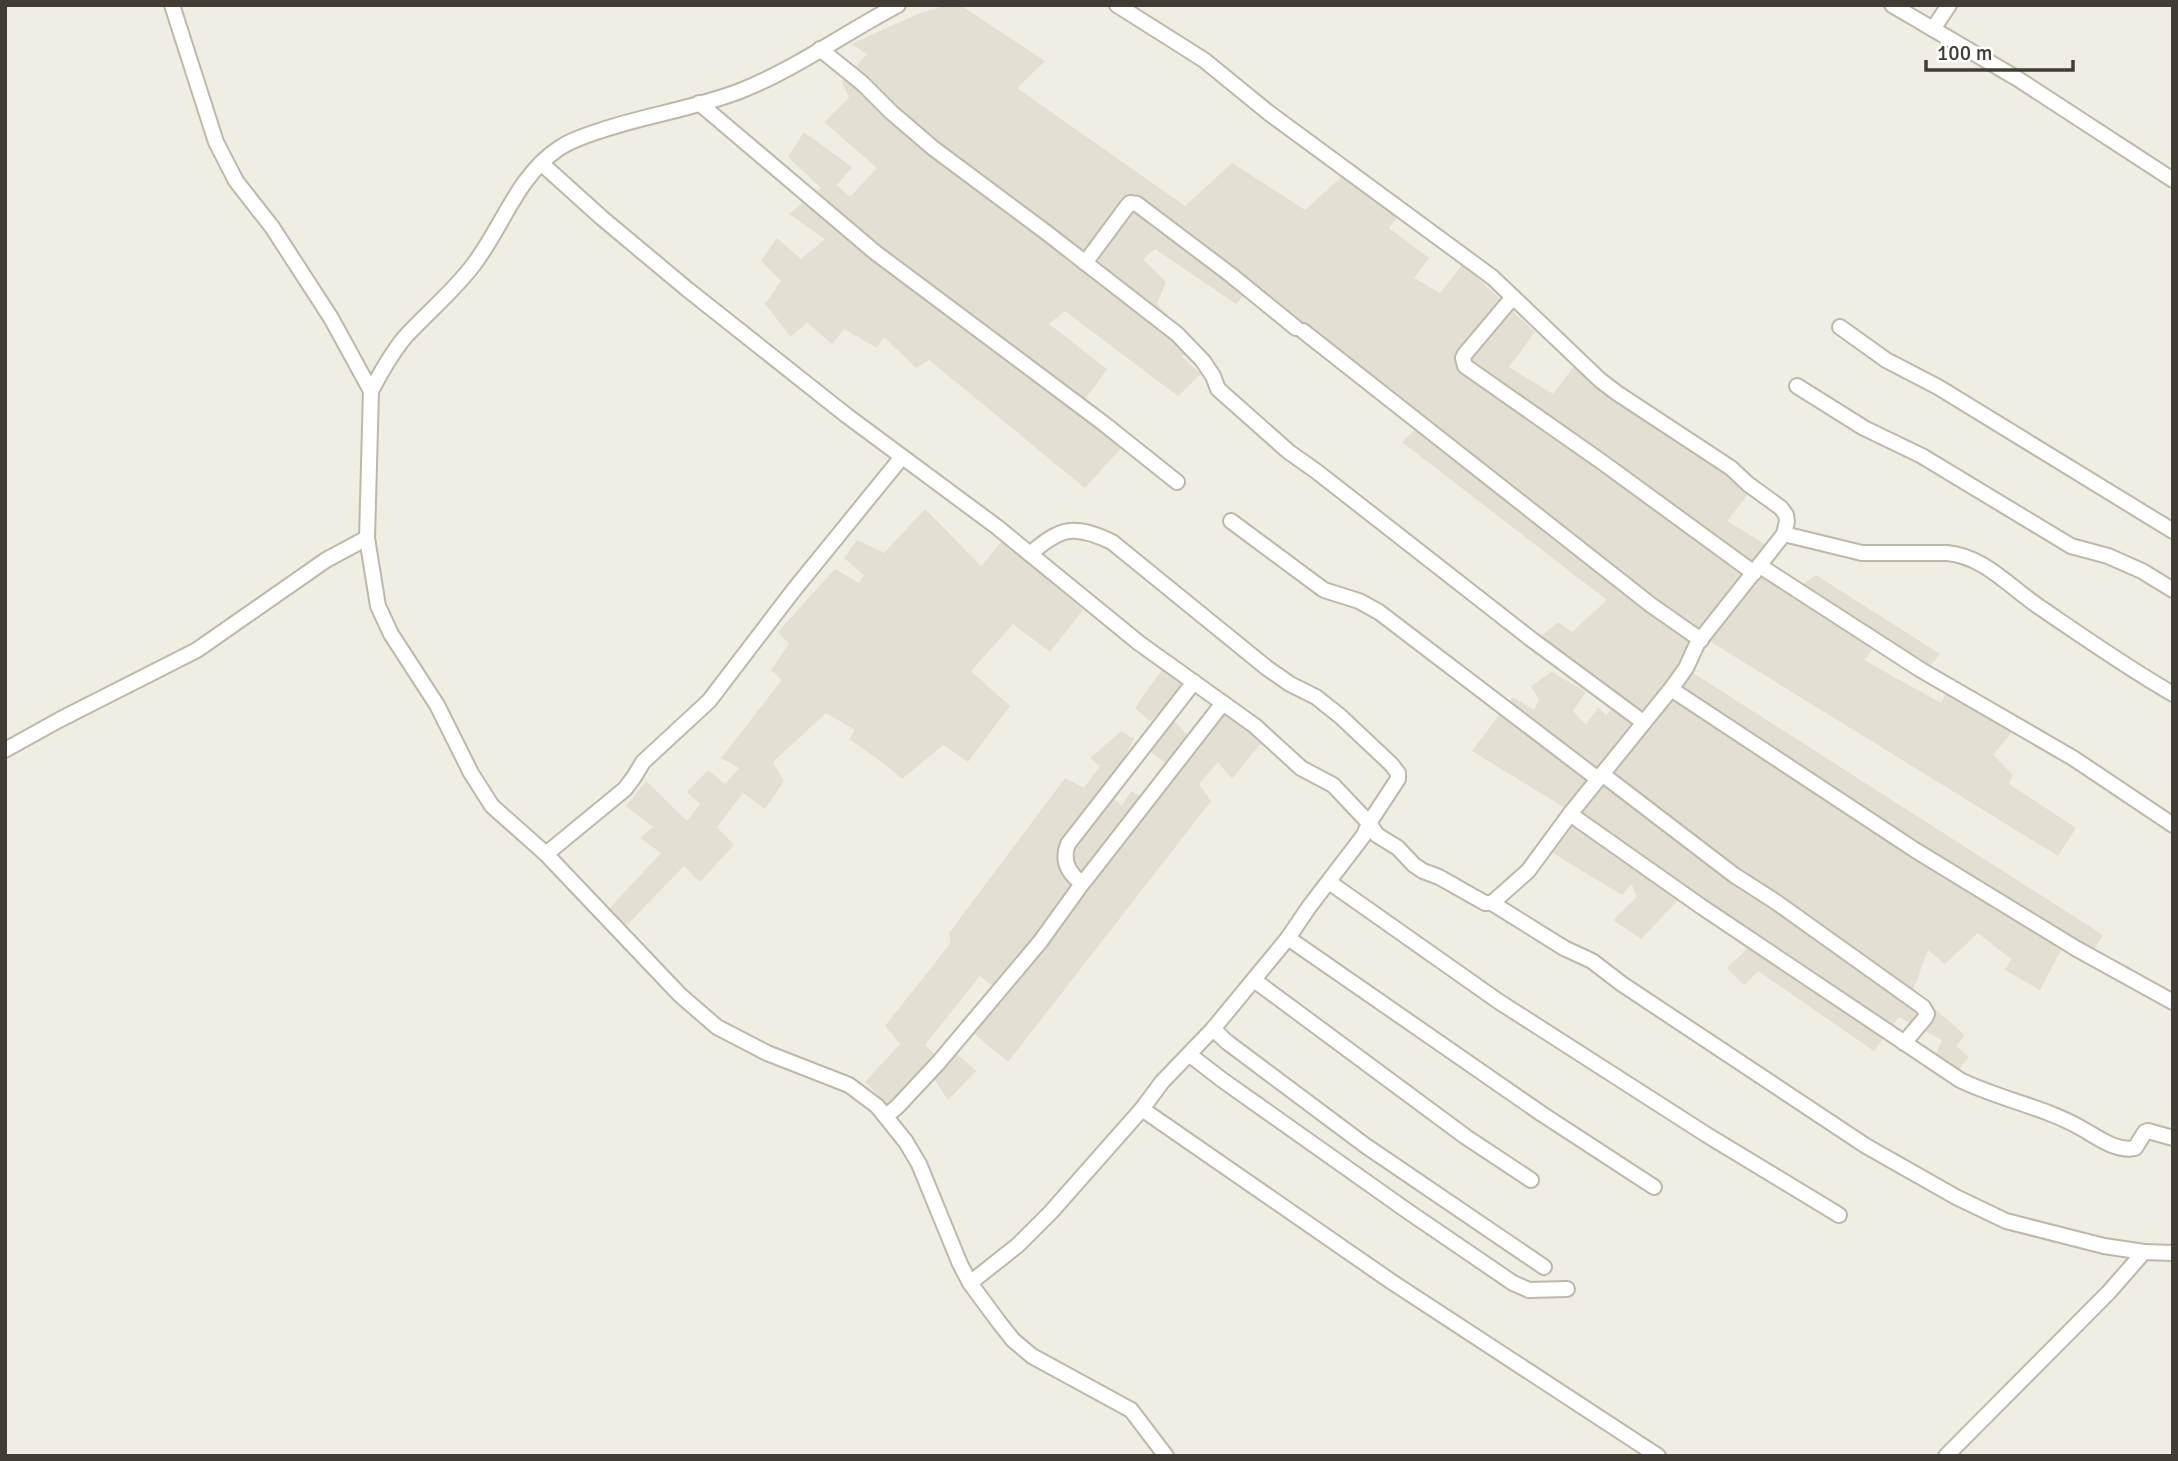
<svg xmlns="http://www.w3.org/2000/svg" width="2178" height="1461" font-family="Signika,sans-serif">
<style>
.residential{fill:#e3dfd2}
.lines{fill:none;stroke-linecap:round;stroke-linejoin:round}
.minor-casing{stroke:#bdb8aa;stroke-width:18}
.minor{stroke:#fff;stroke-width:14}
</style>
<rect width="100%" height="100%" fill="#f0ede3"/>
<g class="residential">
<polygon points="947,5 960,5 1045,61 1017,88 1185,206 1232,163 1305,210 1345,174 1401,212 1389,228 1429,258 1414,278 1440,293 1463,264 1535,332 1509,367 1553,394 1577,362 1750,492 1727,521 1773,549 1761,568 1796,589 1816,575 1940,654 1925,673 1874,648 1864,660 1941,703 1952,683 2017,726 1993,755 2013,775 2009,784 2076,828 2058,856 1706,639 1687,669 2103,935 2085,962 2062,948 2040,990 2005,970 2011,959 1978,933 1945,964 1928,950 1913,990 1965,1035 1956,1046 1969,1057 1953,1076 1930,1068 1942,1040 1899,1017 1874,1051 1758,971 1744,985 1727,968 1749,947 1682,896 1641,939 1613,920 1637,897 1632,884 1622,895 1548,850 1575,814 1472,751 1513,697 1534,710 1539,700 1531,686 1552,672 1586,692 1573,711 1586,725 1598,707 1606,715 1616,705 1541,636 1558,622 1572,632 1607,600 1402,442 1419,426 1247,291 1236,304 1155,249 1143,259 1166,282 1157,304 1171,319 1166,332 1194,347 1182,357 1201,374 1178,396 1065,311 1049,324 1107,369 1084,401 1130,438 1085,488 929,360 916,368 884,337 877,348 844,329 832,344 807,322 791,337 765,304 781,281 761,261 777,238 801,259 825,239 789,214 821,188 788,157 804,132 852,167 837,185 850,197 877,168 824,122 849,98 842,82 867,54 851,44 918,14"/>
<polygon points="925,509 981,566 1002,541 1083,610 1050,652 1013,624 971,671 1010,706 968,762 943,745 902,779 882,762 849,739 855,730 826,713 773,762 784,781 765,809 743,793 717,827 734,845 700,882 684,866 627,925 607,911 661,853 640,838 653,827 626,806 646,781 687,821 700,804 687,792 708,770 725,784 739,768 721,758 782,680 771,670 789,644 778,632 835,569 859,583 864,575 844,558 857,540 884,553"/>
<polygon points="1165,665 1197,690 1173,720 1193,740 1222,709 1262,742 1232,779 1218,762 1199,784 1211,801 1008,1062 972,1032 1002,994 980,976 925,1045 938,1057 945,1043 976,1071 948,1100 932,1076 898,1115 865,1082 900,1044 885,1026 950,944 949,933 1065,778 1084,788 1100,766 1090,758 1121,731 1134,739 1126,754 1129,762 1111,797 1122,806 1131,791 1148,800 1174,770 1146,748 1165,725 1161,711 1150,721 1135,708"/>
</g>
<g class="lines">
<g class="minor-casing">
<g id="minor">
<polyline points="172,5 216,142 236,181 272,227 331,318 371,391 367,538 378,606 391,634 437,705 471,773 492,806 546,854 680,995 717,1027 767,1053 849,1085 877,1106 906,1142 919,1164 960,1264 970,1283 998,1321 1013,1340 1032,1356 1131,1410 1166,1456"/>
<polyline points="1892,5 2018,79 2173,180"/>
<polyline points="1933,29 1949,5"/>
<polyline points="820,49 862,83 891,112 933,148 1047,233 1177,334 1203,361 1213,376 1218,389 1289,452 1316,471 1531,639 1643,722"/>
<polyline points="699,103 876,253 1103,423 1177,482"/>
<polyline points="541,163 602,218 687,289 846,415 997,527 1139,643 1255,726 1301,768 1333,785 1369,823 1364,835 1309,907 1288,938 1213,1029 1162,1082 1142,1109 1051,1212 1018,1245 970,1283"/>
<polyline points="1085,263 1128,205 1130,203 1137,204 1231,275 1296,328"/>
<polyline points="1513,297 1465,354 1463,358 1465,366 1602,462 1754,573"/>
<polyline points="1840,327 1886,360 1938,387 2173,531"/>
<polyline points="1303,331 1651,605 1701,640"/>
<polyline points="1797,386 1864,428 1922,456 2071,546 2108,556 2142,571 2173,590"/>
<path d="M371,391C381,372 391,354 405,337C428,312 454,291 474,264C503,226 517,177 558,149C571,140 587,135 602,130C647,115 696,108 740,91C794,70 846,32 898,5"/>
<polyline points="1231,521 1324,590 1359,601 1379,612 1598,779"/>
<path d="M1784,534L1862,553H1947C1983,556 2009,586 2038,606C2082,636 2126,667 2173,694"/>
<path d="M1030,554C1061,527 1074,524 1112,542L1267,668L1290,684L1316,697L1340,716L1391,764L1398,773V779L1369,823L1377,835L1398,848L1414,865L1423,871L1439,877L1485,903H1492L1528,871L1570,814L1671,689L1686,668L1697,644L1784,534L1787,521L1786,515L1781,508L1748,484L1731,468L1617,393L1600,380L1492,277L1269,113L1204,60L1117,5"/>
<polyline points="1760,566 1921,670 2073,758 2173,825"/>
<path d="M1194,682L1068,844C1062,859 1067,871 1079,881H1084L1086,879L1223,703"/>
<polyline points="1671,689 1915,850 2077,949 2173,1002"/>
<polyline points="5,750 59,720 197,650 326,560 367,538"/>
<polyline points="1602,774 1734,875 1776,902 1923,1007 1927,1014 1925,1018 1904,1043"/>
<path d="M1570,814L1702,907L1960,1080C1999,1099 2044,1107 2081,1128C2097,1137 2116,1152 2135,1148L2145,1132L2148,1131L2173,1138"/>
<polyline points="546,854 625,789 634,777 643,762 709,701 793,591 902,457"/>
<polyline points="1329,882 1498,1001 1707,1135 1839,1215"/>
<polyline points="1492,903 1564,948 1592,961 1622,984 1866,1146 1956,1197 2006,1221 2104,1246 2144,1252"/>
<polyline points="1288,938 1542,1114 1654,1187"/>
<polyline points="1254,980 1466,1137 1531,1180"/>
<polyline points="1213,1029 1227,1042 1366,1146 1544,1267"/>
<polyline points="1190,1055 1221,1079 1406,1210 1513,1283 1529,1290 1567,1289"/>
<polyline points="1142,1109 1392,1282 1658,1456"/>
<polyline points="886,1116 897,1107 939,1062 1040,942 1084,881"/>
<polyline points="1946,1456 2109,1292 2144,1252 2173,1253"/>
</g>
</g>
<use href="#minor" class="minor"/>
</g>
<rect width="2178" height="1461" fill="none" stroke="#413d34" stroke-width="14"/>
<path d="M1926 60v10h147v-10" fill="none" stroke="#413d34" stroke-width="3.5"/>
<text x="1937" y="60" font-size="21" fill="#413d34" stroke="#ffffff" stroke-width="5" paint-order="stroke">100 m</text>
</svg>
